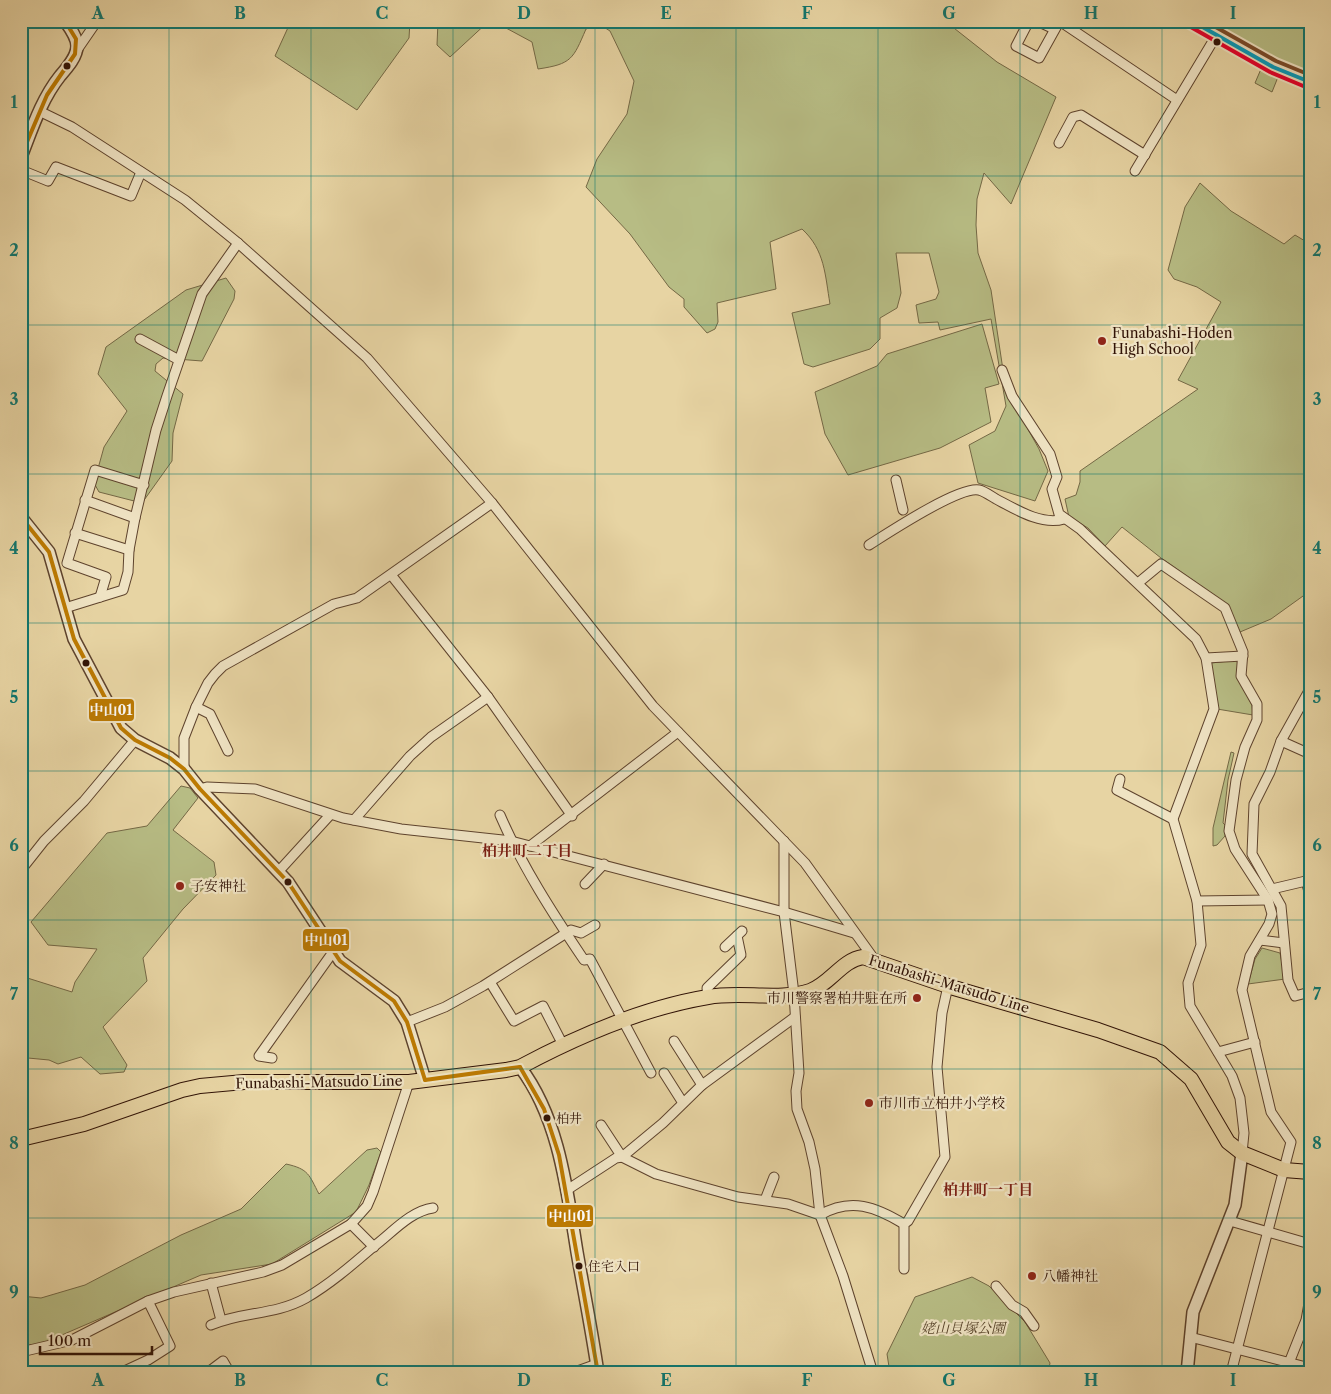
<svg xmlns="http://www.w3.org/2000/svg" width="1331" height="1394" font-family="'Libre Caslon Text','Noto Serif JP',serif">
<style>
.green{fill:#b7bc84;stroke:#746845}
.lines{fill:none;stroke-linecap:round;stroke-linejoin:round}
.minor-casing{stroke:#5e432d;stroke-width:11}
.tertiary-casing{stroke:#5e432d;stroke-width:14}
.primary-casing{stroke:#311306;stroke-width:16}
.minor{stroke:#efe3c3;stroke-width:9}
.tertiary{stroke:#efe3c3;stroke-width:11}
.primary{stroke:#e7d4a3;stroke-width:14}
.bus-1-casing{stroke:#efe3c3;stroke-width:8}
.bus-2-casing{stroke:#efe3c3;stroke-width:8}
.bus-3-casing{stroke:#efe3c3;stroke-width:8}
.bus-4-casing{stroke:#efe3c3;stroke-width:8}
.bus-1{stroke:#bc7a02;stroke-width:4}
.bus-2{stroke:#059aba;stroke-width:4}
.bus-3{stroke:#e4002b;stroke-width:4}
.bus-4{stroke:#7a4b2a;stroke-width:4}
.grid{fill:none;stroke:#0f766e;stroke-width:1;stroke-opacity:0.55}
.bus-dot{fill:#311306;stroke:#efe3c3;stroke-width:2}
.poi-dot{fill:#8f2418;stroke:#efe3c3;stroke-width:2}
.labels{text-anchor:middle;stroke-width:4.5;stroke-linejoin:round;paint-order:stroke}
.bus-label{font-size:13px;fill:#311306;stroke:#efe3c3;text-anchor:start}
.poi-label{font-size:14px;fill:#311306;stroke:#efe3c3;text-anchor:start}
.street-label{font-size:14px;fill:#311306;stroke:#efe3c3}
.park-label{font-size:14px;font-style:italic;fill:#59462c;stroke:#efe3c3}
.neighbourhood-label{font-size:15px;font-weight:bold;fill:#7a1f14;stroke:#efe3c3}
.line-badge{stroke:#efe3c3;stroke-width:2}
.badge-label{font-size:14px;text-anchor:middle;font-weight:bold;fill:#fff}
.neatline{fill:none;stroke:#0f766e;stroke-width:2}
.grid-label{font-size:16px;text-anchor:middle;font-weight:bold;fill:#0f766e}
</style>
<rect width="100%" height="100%" fill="#e7d4a3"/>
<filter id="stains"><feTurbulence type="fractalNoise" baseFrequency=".004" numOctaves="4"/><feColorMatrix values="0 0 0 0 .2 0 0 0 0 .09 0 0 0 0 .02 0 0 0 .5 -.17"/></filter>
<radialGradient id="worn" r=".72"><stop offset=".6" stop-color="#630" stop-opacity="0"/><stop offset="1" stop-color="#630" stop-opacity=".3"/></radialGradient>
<g class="green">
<polygon points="291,21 410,21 409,38 357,110 275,56"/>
<polygon points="438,21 489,21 450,57 437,45"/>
<path d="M493,21H945L997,62L1056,97L1011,204L984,173L977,199L976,225L978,253L991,290L1006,390L1039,449L1048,471L1035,501L978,483L969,445L995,431L1006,406L991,319L940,330L938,322L919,323L916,305L936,299L939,292L929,253H896L901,293L897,308L880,318V339L870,349L813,367L804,364L792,313L830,304C825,275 825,250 802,229L770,242L776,289L717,303L718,322L715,329L707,333L684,307V299L669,287L630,234L586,187L597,159L627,114L634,81L610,31L599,24L586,29C573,59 572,64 538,69L532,42Z"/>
<polygon points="1207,21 1310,21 1310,74 1276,61"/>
<polygon points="1261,69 1278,77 1272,92 1255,83"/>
<polygon points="1200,183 1231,211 1284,244 1295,235 1310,244 1310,591 1271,619 1240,632 1227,604 1161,558 1122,527 1105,546 1088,528 1069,517 1065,499 1076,495 1080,482 1080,471 1198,389 1178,380 1221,302 1197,287 1174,279 1168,270 1185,207"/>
<polygon points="226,278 235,291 234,299 202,361 163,358 156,364 155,371 183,394 173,433 172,461 142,503 99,492 94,483 104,447 127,411 98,374 106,347 186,290"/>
<polygon points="982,324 999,384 985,388 991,422 940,448 848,475 825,434 815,392 877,366 887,354"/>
<polygon points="1237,660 1241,684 1252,705 1253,715 1217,709 1211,663"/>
<polygon points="1231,752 1234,753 1228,780 1223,823 1226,826 1225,836 1217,845 1213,846 1213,828"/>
<polygon points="181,786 190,788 198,798 173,830 214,862 216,875 183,909 143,958 147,981 103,1027 127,1065 124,1072 100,1074 81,1057 58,1064 49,1060 28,1058 21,1089 21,976 72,992 75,982 97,949 48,945 31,922 107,833 147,826"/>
<polygon points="1262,948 1280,953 1285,979 1248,984 1255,959"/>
<path d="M377,1148L381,1152L369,1185L356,1212L272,1264L201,1275L41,1344L21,1346V1296L41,1298L85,1285L181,1235L241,1209L286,1164C309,1169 309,1175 319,1194L367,1150Z"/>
<polygon points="972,1277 989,1286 1025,1322 1050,1363 1048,1373 890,1373 887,1354 915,1297"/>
</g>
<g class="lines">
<g class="minor-casing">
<g id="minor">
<polyline points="1029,21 1016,46 1039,58 1059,22 1061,22 1177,100"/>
<polyline points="1037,21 1054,29"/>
<polyline points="75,53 97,21"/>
<polyline points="39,111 72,127 185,200 238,243 367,358 492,503 653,706 805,863 874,959"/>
<polyline points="1059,143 1073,117 1081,115 1145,155"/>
<polyline points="21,170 48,181 56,167 131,196 141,172"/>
<polyline points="1135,171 1216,36"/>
<polyline points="140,339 179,360"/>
<polyline points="1002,370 1012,396 1050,454 1057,477 1052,489 1059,514 1080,529 1196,639 1206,658 1214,709 1173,819 1197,901 1201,945 1188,983 1190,1006 1232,1076 1240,1098 1244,1133 1242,1153"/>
<polyline points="896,480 903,510"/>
<polyline points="85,500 135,518"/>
<polyline points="75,533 129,550"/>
<path d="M869,545C888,533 959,486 979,490C984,491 991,496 996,499C1015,509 1042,526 1064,519"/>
<polyline points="392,576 488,697"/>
<polyline points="1138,583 1161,564 1225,608 1243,652 1241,676 1257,704 1257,720 1245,747 1236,780 1229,831 1235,849 1268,900 1272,914 1269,924 1250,956 1242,990 1271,1112 1291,1142 1231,1373"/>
<polyline points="100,597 106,577 67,563 95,470 144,485"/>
<polyline points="65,608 123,590 128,572 129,550 135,518 156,430 167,396 202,294 238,243"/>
<polyline points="1206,658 1243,656"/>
<polyline points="1310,689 1281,741 1310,754"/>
<polyline points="196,707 210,714 228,751"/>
<polyline points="1281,741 1270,772 1254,804 1252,854 1281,906 1288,980 1295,996 1310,992"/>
<polyline points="184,769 184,738 196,707 208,683 215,674 223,666 334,604 357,598 492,503"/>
<polyline points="1120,779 1117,790 1173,819"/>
<polyline points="200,789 207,787 255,789 343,818 401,829 511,841 784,912 854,933"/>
<path d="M500,815C522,866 553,914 584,960L590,959L651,1073"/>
<polyline points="354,820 410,756 431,737 488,697 572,816"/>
<polyline points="784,841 784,912 794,994 799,1073 796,1091 797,1109 809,1142 815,1169 820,1215 843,1276 873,1373"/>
<polyline points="530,846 678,732"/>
<polyline points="21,870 44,841 84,801 135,740"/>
<polyline points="278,872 330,815"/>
<polyline points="1306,881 1310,895"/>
<polyline points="585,884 604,864"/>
<polyline points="1272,889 1310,880"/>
<polyline points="1197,901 1268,900"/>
<polyline points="1260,940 1284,943"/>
<polyline points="725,947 742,931"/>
<polyline points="490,982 514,1021 543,1006 563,1045"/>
<polyline points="708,997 707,988 741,955 737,936"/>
<polyline points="407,1022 445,1007 483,986 571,930 581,933 595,925"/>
<polyline points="674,1041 702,1085"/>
<polyline points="1218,1052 1255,1042"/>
<polyline points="272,1058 259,1056 333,952"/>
<polyline points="664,1073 683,1103"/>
<polyline points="601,1125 622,1157 663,1123 702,1085 795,1017"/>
<path d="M567,1190L616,1158L622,1157L656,1174L738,1197L788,1204L820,1215C851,1197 876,1207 904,1224"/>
<polyline points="765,1200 774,1177"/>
<polyline points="1230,1221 1310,1244"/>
<polyline points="351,1224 374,1247"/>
<polyline points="904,1269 904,1224 908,1221 945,1157 937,1067 942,1013 948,986"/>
<polyline points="211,1283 221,1320"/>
<polyline points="996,1286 1012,1305 1024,1312 1034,1326"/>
<path d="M211,1325C242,1311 274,1316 306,1298C330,1284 352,1265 373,1247C391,1234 410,1211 433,1208"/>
<polyline points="1190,1337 1310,1368"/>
<polyline points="21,1352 72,1340 148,1301 174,1292 263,1272 282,1265 351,1224 367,1206 373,1192 409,1082"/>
<polyline points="120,1373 148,1360 170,1346 148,1301"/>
<polyline points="207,1373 223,1361 230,1373"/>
<polyline points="572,1373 597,1364"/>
<polyline points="1285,1373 1306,1320 1310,1298"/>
</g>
</g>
<g class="tertiary-casing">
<g id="tertiary">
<polyline points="1192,21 1273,67 1310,82"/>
<path d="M21,157C32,129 41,100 60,76C67,68 77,57 77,46C77,37 70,28 65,21"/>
<polyline points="21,517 49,552 74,639 121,728 135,740 170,758 184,769 200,789 288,882 340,961 394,1001 407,1022 425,1080"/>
<path d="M520,1067C559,1118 567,1190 577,1252C584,1292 592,1332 598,1373"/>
<polyline points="1187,1373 1193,1312 1235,1205 1242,1153"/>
</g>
</g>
<g class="primary-casing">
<path id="primary" d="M21,1139L84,1124L182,1090L200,1086L244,1082H409L506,1070L520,1067C578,1036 642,1008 708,997C740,991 780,1001 810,991C830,984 842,960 863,957L954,988L1098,1030L1160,1052L1191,1079L1228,1142L1242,1153L1284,1170L1310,1172"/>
</g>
<use href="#minor" class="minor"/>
<use href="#tertiary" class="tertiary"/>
<use href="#primary" class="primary"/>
<g class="bus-1-casing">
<g id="bus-1">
<polyline points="21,156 47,95 75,54 76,39 65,21"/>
<polyline points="21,517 49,552 74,639 121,728 135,740 170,758 184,769 200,789 288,882 340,961 394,1001 407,1022 425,1080"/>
<polyline points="520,1067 544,1109 559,1155 598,1373"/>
<polyline points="425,1080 520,1067"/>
</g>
</g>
<g class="bus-2-casing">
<polyline id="bus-2" points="1192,21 1273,67 1310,82"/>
</g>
<g class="bus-3-casing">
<polyline id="bus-3" points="1189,26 1270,72 1308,88"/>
</g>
<g class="bus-4-casing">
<polyline id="bus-4" points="1205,21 1276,61 1310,75"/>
</g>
<use href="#bus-1" class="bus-1"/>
<use href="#bus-2" class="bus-2"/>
<use href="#bus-3" class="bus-3"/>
<use href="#bus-4" class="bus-4"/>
</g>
<path class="grid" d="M169,21V1373M311,21V1373M453,21V1373M595,21V1373M736,21V1373M878,21V1373M1020,21V1373M1162,21V1373M21,176H1310M21,325H1310M21,474H1310M21,623H1310M21,771H1310M21,920H1310M21,1069H1310M21,1218H1310"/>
<g class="bus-dot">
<circle cx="1217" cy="42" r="4.5"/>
<circle cx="67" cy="66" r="4.5"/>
<circle cx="86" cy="663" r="4.5"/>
<circle cx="288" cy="882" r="4.5"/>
<circle cx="547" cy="1118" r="4.5"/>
<circle cx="579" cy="1266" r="4.5"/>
</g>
<g class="poi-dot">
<circle cx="1102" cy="341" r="5"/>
<circle cx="180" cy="886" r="5"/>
<circle cx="917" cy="998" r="5"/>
<circle cx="869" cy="1103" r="5"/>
<circle cx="1032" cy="1276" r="5"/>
</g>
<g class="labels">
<g class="bus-label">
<text x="556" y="1123">柏井</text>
<text x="588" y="1271">住宅入口</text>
</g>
<g class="poi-label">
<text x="1112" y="338">Funabashi-Hoden<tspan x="1112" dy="16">High School</tspan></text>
<text x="190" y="891">子安神社</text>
<text x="907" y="1003" text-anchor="end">市川警察署柏井駐在所</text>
<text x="879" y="1108">市川市立柏井小学校</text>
<text x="1042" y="1281">八幡神社</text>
</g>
<g class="street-label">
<text transform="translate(949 984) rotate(17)" y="5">Funabashi-Matsudo Line</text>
<text transform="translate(319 1082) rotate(-1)" y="5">Funabashi-Matsudo Line</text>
</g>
<g class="park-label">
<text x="963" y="1333">姥山貝塚公園</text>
</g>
<g class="neighbourhood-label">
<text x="527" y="856">柏井町二丁目</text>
<text x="988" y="1195">柏井町一丁目</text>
</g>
</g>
<g class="line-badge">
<rect x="88" y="698" width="47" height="24" rx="5" fill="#bc7a02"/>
<rect x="302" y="928" width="48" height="24" rx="5" fill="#bc7a02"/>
<rect x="546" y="1204" width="48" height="24" rx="5" fill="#bc7a02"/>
</g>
<g class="badge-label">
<text x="111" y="715">中山01</text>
<text x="326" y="945">中山01</text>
<text x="570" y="1221">中山01</text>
</g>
<rect width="1331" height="1394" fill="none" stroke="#e7d4a3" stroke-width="55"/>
<path d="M40 1346v8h112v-8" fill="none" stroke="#311306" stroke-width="2.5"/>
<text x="48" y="1346" font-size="15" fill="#311306" stroke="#efe3c3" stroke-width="4" paint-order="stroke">100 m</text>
<rect x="28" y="28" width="1276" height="1338" class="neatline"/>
<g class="grid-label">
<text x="98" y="19">A</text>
<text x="240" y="19">B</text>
<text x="382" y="19">C</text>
<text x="524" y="19">D</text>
<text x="666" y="19">E</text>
<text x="807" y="19">F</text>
<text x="949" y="19">G</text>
<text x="1091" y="19">H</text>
<text x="1233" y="19">I</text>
<text x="14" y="108">1</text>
<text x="1317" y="108">1</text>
<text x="14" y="256">2</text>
<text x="1317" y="256">2</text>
<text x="14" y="405">3</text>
<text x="1317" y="405">3</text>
<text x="14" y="554">4</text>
<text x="1317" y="554">4</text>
<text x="14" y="703">5</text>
<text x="1317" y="703">5</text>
<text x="14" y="851">6</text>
<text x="1317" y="851">6</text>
<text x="14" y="1000">7</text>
<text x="1317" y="1000">7</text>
<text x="14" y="1149">8</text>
<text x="1317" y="1149">8</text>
<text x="14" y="1298">9</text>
<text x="1317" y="1298">9</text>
<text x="98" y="1386">A</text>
<text x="240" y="1386">B</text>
<text x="382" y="1386">C</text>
<text x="524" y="1386">D</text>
<text x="666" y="1386">E</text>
<text x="807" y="1386">F</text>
<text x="949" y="1386">G</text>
<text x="1091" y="1386">H</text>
<text x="1233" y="1386">I</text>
</g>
<rect width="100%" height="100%" filter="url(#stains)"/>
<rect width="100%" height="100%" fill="url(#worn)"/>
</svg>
